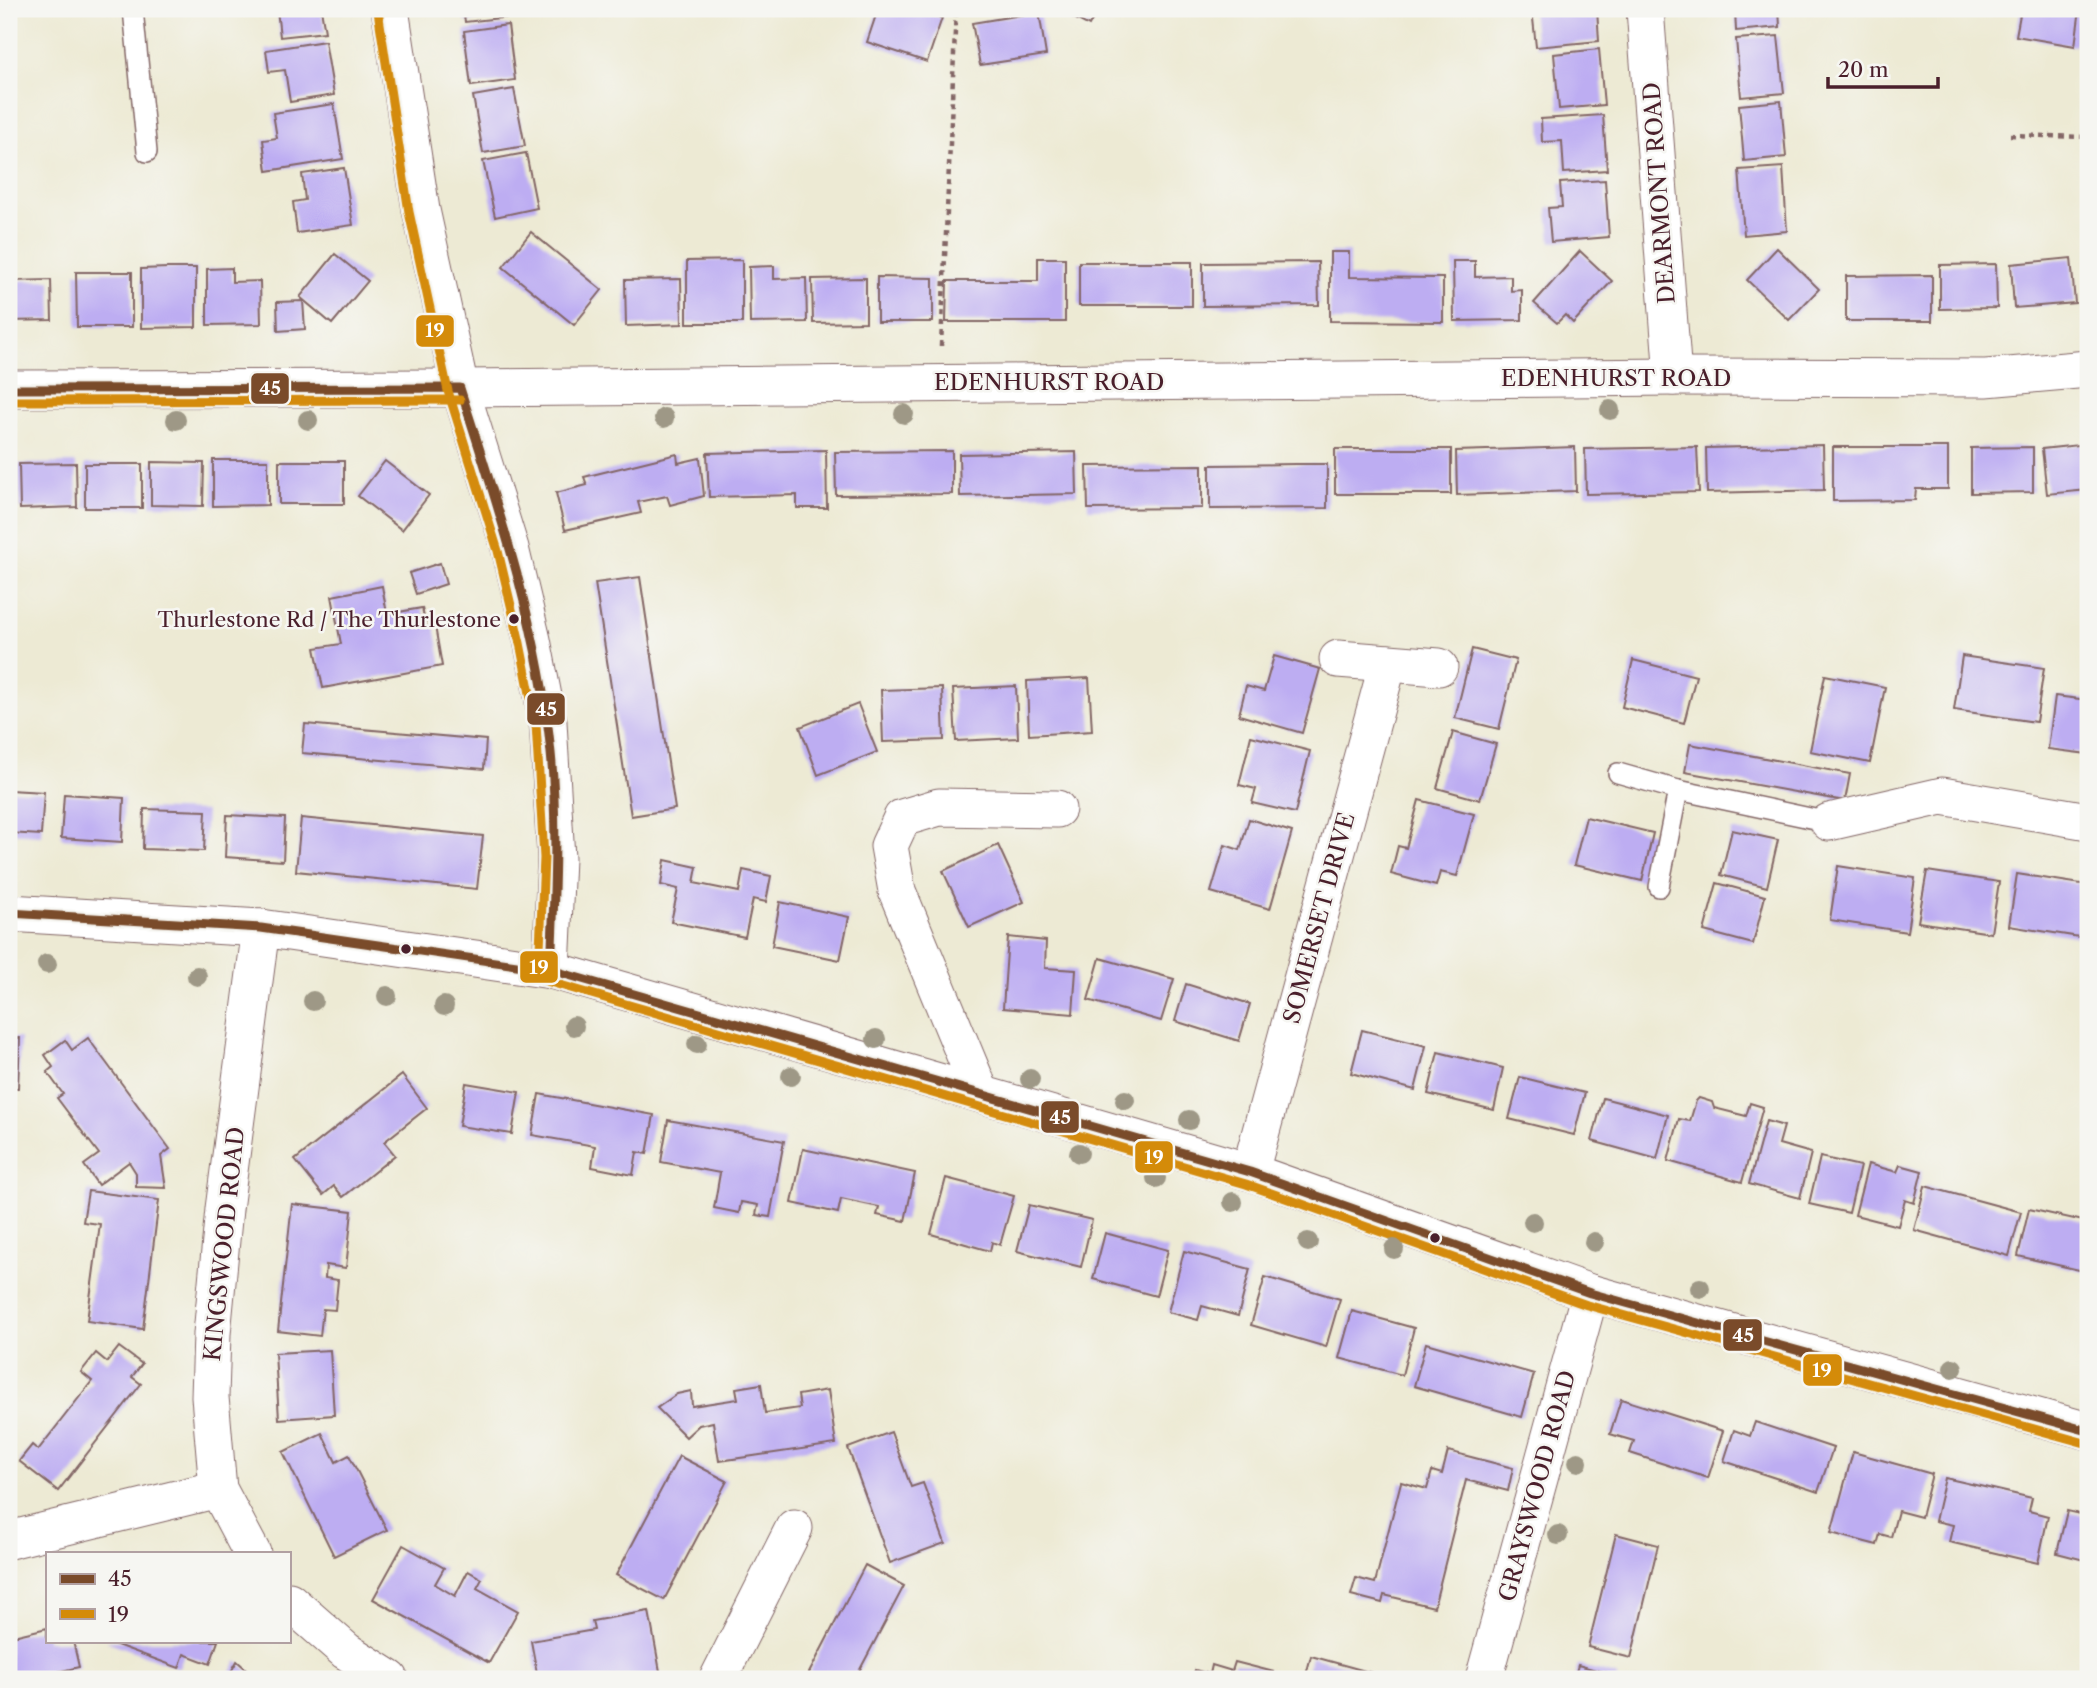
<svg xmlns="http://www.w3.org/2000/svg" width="2097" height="1688" font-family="'Libre Caslon Text',serif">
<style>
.building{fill:#bdadf2}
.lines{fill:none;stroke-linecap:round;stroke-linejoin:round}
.lane-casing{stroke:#836666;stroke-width:22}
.street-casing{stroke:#836666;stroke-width:39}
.path{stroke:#836666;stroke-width:4.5;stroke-dasharray:5 5;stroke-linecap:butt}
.lane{stroke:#fff;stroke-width:19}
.street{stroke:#fff;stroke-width:37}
.bus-1-casing{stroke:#f6f6f2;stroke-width:14}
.bus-2-casing{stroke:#f6f6f2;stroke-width:14}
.bus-1{stroke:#7a4b2a;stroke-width:9}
.bus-2{stroke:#d48b09;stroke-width:9}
.tree{fill:#9e9886}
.bus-dot{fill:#4a1f2b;stroke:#f6f6f2;stroke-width:2.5}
.labels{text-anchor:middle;stroke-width:5;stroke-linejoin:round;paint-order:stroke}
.bus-label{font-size:21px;fill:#4a1f2b;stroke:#f6f6f2;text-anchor:end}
.street-label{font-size:23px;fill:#4a1f2b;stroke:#f6f6f2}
.line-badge{stroke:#f6f6f2;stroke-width:2.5}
.badge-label{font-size:19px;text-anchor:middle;font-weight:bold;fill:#fff}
</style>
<rect width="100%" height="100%" fill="#f6f6f2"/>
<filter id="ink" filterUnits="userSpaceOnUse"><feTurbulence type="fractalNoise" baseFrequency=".0143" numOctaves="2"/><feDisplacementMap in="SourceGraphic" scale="14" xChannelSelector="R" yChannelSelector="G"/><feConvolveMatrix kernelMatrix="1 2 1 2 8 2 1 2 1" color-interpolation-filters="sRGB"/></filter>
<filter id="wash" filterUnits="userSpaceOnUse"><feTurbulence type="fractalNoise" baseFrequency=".00686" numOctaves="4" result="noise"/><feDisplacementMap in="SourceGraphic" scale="28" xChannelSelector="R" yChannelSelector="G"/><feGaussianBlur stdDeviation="1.57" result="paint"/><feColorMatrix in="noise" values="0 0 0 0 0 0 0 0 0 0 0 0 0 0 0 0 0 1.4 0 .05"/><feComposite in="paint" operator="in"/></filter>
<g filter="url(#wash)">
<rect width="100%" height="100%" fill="#edead4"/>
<g id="blocks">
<g class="building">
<polygon points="277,9 321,9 325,32 280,37"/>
<polygon points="463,9 508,9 509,17 465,22"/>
<polygon points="878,9 913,9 942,18 927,62 867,42"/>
<polygon points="1057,9 1098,9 1089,26"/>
<polygon points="1532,9 1597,9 1599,41 1536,47"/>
<polygon points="1735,9 1779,9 1780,27 1736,31"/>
<polygon points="2021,9 2080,9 2075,46 2016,36"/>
<polygon points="1039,12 1046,55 980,65 972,23"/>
<polygon points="508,25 515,80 471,86 464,31"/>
<polygon points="1778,36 1784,93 1741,97 1736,39"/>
<polygon points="325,41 334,95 290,102 285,70 269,72 266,50"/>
<polygon points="1599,49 1604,105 1559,109 1554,54"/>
<polygon points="514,89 525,146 483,153 473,96"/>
<polygon points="1781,101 1786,157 1744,161 1739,105"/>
<polygon points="334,104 343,159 267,171 263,140 277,138 273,113"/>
<polygon points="1603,115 1607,170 1564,173 1562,141 1542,142 1541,119"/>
<polygon points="526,153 537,208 495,217 483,161"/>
<polygon points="1783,167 1787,231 1744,235 1739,170"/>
<polygon points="344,168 353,225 297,233 293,202 305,200 302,174"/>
<polygon points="1605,180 1609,237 1551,242 1548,208 1562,207 1560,183"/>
<polygon points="531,232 602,290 574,325 503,267"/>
<polygon points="1777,248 1819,289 1789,320 1747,280"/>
<polygon points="1580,251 1612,281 1573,323 1565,315 1557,323 1534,303"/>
<polygon points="1330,252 1349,252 1349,277 1443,278 1443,322 1330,321"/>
<polygon points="335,254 368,281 332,324 300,297"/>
<polygon points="1038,258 1065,258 1065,322 946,322 947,281 1038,281"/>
<polygon points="2071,258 2075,303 2014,308 2011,264"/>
<polygon points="742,260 742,323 687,323 687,261"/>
<polygon points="1453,261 1475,261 1475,277 1511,276 1511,291 1522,290 1522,320 1454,321"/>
<rect x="1079" y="262" width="113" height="44"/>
<polygon points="1318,262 1319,305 1203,306 1203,263"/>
<polygon points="1996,264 1997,308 1940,309 1940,265"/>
<polygon points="774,266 774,279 806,278 807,322 750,323 749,267"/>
<polygon points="168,268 196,268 196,327 141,328 141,269"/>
<polygon points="232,268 232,282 260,281 261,324 207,325 207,269"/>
<polygon points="76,272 132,272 132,327 77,327"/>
<polygon points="1932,275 1932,321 1846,321 1846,276"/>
<polygon points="877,277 933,278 933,322 877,322"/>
<polygon points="866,278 866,322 813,323 812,279"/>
<polygon points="681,279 682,324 626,326 625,280"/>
<polygon points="51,280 52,320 9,321 9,281"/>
<polygon points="303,301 305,329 278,331 277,302"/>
<polygon points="2088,444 2088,490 2047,494 2042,449"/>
<polygon points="1823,445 1824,490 1707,493 1706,448"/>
<polygon points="1575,447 1576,491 1457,495 1456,451"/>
<polygon points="1697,447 1699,492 1586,494 1585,449"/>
<polygon points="1833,447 1948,447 1948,489 1916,489 1915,500 1833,501"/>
<polygon points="2033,447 2033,492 1971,493 1971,448"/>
<rect x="1335" y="449" width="116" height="45"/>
<polygon points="826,450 827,508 797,508 797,495 709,497 707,453"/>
<polygon points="952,451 952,494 836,495 835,452"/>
<polygon points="1076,452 1077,494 960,496 959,454"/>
<polygon points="677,454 678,463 700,458 704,496 670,505 667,496 638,502 641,513 565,530 556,493 587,485 584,477"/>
<polygon points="213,460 268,460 268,505 213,506"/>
<rect x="279" y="461" width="65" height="43"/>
<polygon points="385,461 429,495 402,530 358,496"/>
<polygon points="151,462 204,463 203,506 151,505"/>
<polygon points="76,463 77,507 20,509 19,464"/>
<rect x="9" y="464" width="4" height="46"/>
<rect x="85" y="464" width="57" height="44"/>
<polygon points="1296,464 1327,464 1327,508 1210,509 1210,465"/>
<polygon points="1202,465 1202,508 1088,509 1087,466"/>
<polygon points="440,563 446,584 416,594 409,573"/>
<polygon points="640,577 675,809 631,816 595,583"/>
<polygon points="382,586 387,614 422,608 426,627 435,626 442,666 323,688 315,648 341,644 332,596"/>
<polygon points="1472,649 1516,660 1499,729 1455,718"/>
<polygon points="1274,656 1320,669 1302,733 1239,715 1246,686 1264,691"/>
<polygon points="1962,656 2044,668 2036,722 1954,710"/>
<polygon points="1633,660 1696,676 1684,723 1622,707"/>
<polygon points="1825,675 1885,687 1870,763 1810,751"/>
<polygon points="1089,678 1092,731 1029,735 1027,681"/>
<polygon points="1016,686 1018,738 956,741 953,689"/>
<polygon points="942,688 944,740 883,742 881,690"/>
<polygon points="2055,696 2088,700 2088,754 2048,749"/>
<polygon points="858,704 877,752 818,775 800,727"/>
<polygon points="305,724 486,740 484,769 302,753"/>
<polygon points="1453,732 1496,744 1480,800 1437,788"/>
<polygon points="1251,736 1310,751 1295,813 1252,803 1256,789 1239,785"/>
<polygon points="1690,744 1850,774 1845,801 1685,772"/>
<polygon points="9,790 44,792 41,835 9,833"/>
<polygon points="64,794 124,798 122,842 61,838"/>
<polygon points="1419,800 1474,814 1457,876 1440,872 1436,886 1391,874 1398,846 1406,848"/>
<polygon points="144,809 206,811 204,851 143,849"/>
<polygon points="227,815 285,818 283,861 225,857"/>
<polygon points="1586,817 1653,833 1642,881 1574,865"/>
<polygon points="301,818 483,836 477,889 296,871"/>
<polygon points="1249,819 1292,832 1270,909 1211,892 1225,845 1240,850"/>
<polygon points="1732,830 1778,840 1767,887 1721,875"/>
<polygon points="998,845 1024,902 969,927 943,871"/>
<polygon points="665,860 697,867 694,883 739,892 743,870 771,876 766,902 753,899 745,937 671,922 678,889 661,885"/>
<polygon points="1838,866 1915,878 1907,932 1830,920"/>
<polygon points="1927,871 1999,882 1991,933 1918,922"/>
<polygon points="2017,874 2088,885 2086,938 2009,926"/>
<polygon points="1717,883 1765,896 1753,944 1704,931"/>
<polygon points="780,902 849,917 840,960 772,946"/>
<polygon points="1008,937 1046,941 1045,968 1076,970 1073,1014 1003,1008"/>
<polygon points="1100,958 1174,979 1161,1021 1088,1000"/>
<polygon points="1186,984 1250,1004 1239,1041 1175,1021"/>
<polygon points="1362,1030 1426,1046 1415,1090 1351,1073"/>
<polygon points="9,1038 20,1038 18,1088 9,1088"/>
<polygon points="88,1038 170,1149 161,1156 166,1188 136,1187 136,1173 129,1162 98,1185 84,1165 99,1154 57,1098 63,1094 47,1072 53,1067 45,1055 65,1040 72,1050"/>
<polygon points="1438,1052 1503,1068 1494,1110 1428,1094"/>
<polygon points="402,1075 427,1108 384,1142 395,1155 343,1197 334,1186 323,1195 295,1160"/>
<polygon points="1520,1077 1585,1093 1574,1135 1509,1119"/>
<polygon points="466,1083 519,1092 512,1134 459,1126"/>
<polygon points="539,1094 654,1115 647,1154 637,1152 633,1175 592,1167 595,1146 532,1135"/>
<polygon points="1603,1098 1668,1115 1657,1159 1592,1141"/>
<polygon points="1699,1098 1712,1102 1714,1108 1746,1116 1750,1103 1763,1107 1742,1182 1668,1161 1679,1119 1690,1121 1696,1101"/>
<polygon points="668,1120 784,1141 770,1217 756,1215 758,1205 741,1202 739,1213 714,1208 720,1173 661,1162"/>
<polygon points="1766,1121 1784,1126 1779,1144 1811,1153 1800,1198 1749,1184"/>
<polygon points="803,1149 915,1173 905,1221 877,1215 879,1207 841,1199 838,1213 792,1203"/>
<polygon points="1820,1157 1860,1166 1849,1213 1809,1204"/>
<polygon points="1868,1164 1897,1172 1900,1165 1922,1171 1914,1203 1905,1200 1898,1226 1855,1215"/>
<polygon points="946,1178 1014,1196 1000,1245 992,1242 990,1251 931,1234"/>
<polygon points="1925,1186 2021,1212 2009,1256 1914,1230"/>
<polygon points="88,1191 159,1200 143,1329 87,1321 100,1224 83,1222"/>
<polygon points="292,1204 352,1211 346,1268 326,1265 325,1278 338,1280 335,1310 323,1309 320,1336 278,1331"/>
<polygon points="1029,1205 1092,1220 1081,1267 1017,1251"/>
<polygon points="2029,1209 2088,1222 2088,1272 2018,1256"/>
<polygon points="1105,1233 1168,1250 1156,1296 1093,1279"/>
<polygon points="1184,1251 1250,1269 1238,1316 1202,1306 1198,1320 1168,1312"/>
<polygon points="1265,1277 1340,1299 1326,1347 1251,1325"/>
<polygon points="1352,1311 1414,1328 1402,1375 1339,1358"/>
<polygon points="1426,1343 1534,1374 1522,1417 1414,1386"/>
<polygon points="119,1347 142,1364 132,1377 141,1384 58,1491 19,1461 32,1445 38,1450 92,1381 81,1372 96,1353 107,1362"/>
<polygon points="330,1350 334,1415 279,1419 275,1353"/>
<polygon points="761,1384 765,1413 800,1408 798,1395 828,1390 836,1444 719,1461 713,1422 699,1425 686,1437 657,1408 677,1394 691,1391 692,1406 738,1399 736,1388"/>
<polygon points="1621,1399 1723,1431 1708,1478 1630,1453 1634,1441 1610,1434"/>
<polygon points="1755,1422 1833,1448 1818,1492 1724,1461 1734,1430 1750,1436"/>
<polygon points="891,1432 911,1487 923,1483 945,1543 890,1563 848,1448"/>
<polygon points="322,1433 336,1462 349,1455 387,1530 334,1556 283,1452"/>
<polygon points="1448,1451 1513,1468 1508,1491 1466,1480 1434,1607 1384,1595 1382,1603 1351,1595 1356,1578 1375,1583 1401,1482 1427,1489 1432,1471 1442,1474"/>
<polygon points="1853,1452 1932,1474 1921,1517 1898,1511 1891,1537 1880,1534 1877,1545 1831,1533"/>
<polygon points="679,1456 727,1481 664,1600 616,1575"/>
<polygon points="1945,1478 2032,1498 2029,1511 2048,1516 2038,1563 1949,1542 1953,1525 1935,1521"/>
<polygon points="2067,1511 2088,1516 2088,1561 2057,1553"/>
<polygon points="1616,1534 1658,1545 1631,1658 1588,1647"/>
<polygon points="403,1545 444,1568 435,1584 455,1596 468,1571 482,1579 477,1588 518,1611 489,1663 373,1599"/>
<polygon points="865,1565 904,1586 855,1679 817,1679 808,1675"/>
<polygon points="649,1611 661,1677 650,1679 538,1679 531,1641 594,1630 592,1621"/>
<polygon points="47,1628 47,1641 73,1641 79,1667 27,1679 9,1679 9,1637"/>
<polygon points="106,1641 218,1641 210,1664 184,1654 179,1668"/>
<polygon points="1311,1656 1391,1678 1391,1679 1305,1679"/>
<polygon points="237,1661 257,1679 227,1679"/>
<polygon points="1235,1662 1274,1672 1272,1679 1192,1679 1195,1670 1210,1674 1212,1665 1232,1671"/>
<polygon points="1578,1665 1618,1676 1618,1679 1574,1679"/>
</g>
</g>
</g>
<g filter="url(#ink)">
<use href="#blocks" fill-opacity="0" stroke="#836666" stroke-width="2"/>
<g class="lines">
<g class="lane-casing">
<g id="lane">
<polyline points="133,9 147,152"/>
<polyline points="1618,773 1678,790 1829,822"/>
<polyline points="1659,887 1678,790"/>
</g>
</g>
<g class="street-casing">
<g id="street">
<polyline points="390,9 421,210 460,388 510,548 532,640 548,722 556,858 551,970"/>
<polyline points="1645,9 1673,377"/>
<polyline points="9,389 460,388 1673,377 1986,378 2088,369"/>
<polyline points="1338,659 1439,667"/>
<polyline points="1829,822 1942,796 2088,821"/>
<polyline points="9,913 261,928 551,970 1250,1172 1590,1293 2088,1431"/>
<polyline points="981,1094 897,891 889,846 902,818 939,807 1057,809"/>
<polyline points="1250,1172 1388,663"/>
<polyline points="9,1540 218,1489"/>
<polyline points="252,1553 218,1489 210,1397 212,1334 224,1209 261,928"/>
<polyline points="289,1601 346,1651 390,1679"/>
<polyline points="718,1679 794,1528"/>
<polyline points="1484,1679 1590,1293"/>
</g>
</g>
<g class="path">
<polyline points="2010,135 2088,137"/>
<polyline points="941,346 956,9"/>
</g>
<use href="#lane" class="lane"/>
<use href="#street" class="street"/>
<g class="bus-1-casing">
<g id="bus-1">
<path d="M9,389L460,388C498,507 539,627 551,753C558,825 554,898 551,970"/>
<polyline points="9,913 261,928 551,970 1250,1172 1590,1293 2088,1431"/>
</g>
</g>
<g class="bus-2-casing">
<g id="bus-2">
<polyline points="378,11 409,212 448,391 498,551 520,643 536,724 544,858 539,971 543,980 1246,1184 1587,1305 2085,1443"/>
<polyline points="9,401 460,400"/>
</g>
</g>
<use href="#bus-1" class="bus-1"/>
<use href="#bus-2" class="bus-2"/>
</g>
<g class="tree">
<circle cx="1610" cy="410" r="10"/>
<circle cx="904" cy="414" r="10"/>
<circle cx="664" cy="418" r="10"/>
<circle cx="176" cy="420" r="10"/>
<circle cx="308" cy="420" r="10"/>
<circle cx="47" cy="964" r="10"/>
<circle cx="197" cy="976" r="10"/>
<circle cx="387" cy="996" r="10"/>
<circle cx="313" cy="1001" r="10"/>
<circle cx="444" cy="1006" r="10"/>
<circle cx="574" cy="1026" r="10"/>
<circle cx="876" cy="1039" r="10"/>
<circle cx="697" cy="1044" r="10"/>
<circle cx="791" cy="1076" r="10"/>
<circle cx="1030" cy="1079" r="10"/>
<circle cx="1125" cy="1100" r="10"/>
<circle cx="1189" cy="1120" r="10"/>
<circle cx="1079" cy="1153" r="10"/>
<circle cx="1156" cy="1178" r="10"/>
<circle cx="1233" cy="1202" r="10"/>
<circle cx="1533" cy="1222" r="10"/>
<circle cx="1308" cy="1242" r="10"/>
<circle cx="1594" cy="1242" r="10"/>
<circle cx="1394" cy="1249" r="10"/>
<circle cx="1700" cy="1288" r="10"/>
<circle cx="1953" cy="1368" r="10"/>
<circle cx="1578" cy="1462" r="10"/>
<circle cx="1558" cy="1535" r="10"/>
</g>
</g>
<g class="bus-dot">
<circle cx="514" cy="619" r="6"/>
<circle cx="406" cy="949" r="6"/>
<circle cx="1435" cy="1238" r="6"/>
</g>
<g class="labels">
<g class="bus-label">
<text x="501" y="627">Thurlestone Rd / The Thurlestone</text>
</g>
<g class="street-label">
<text transform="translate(1659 193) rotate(-94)" y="8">DEARMONT ROAD</text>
<text x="1616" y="386">EDENHURST ROAD</text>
<text x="1049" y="390">EDENHURST ROAD</text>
<text transform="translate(1319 918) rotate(-75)" y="8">SOMERSET DRIVE</text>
<text transform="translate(224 1244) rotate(-84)" y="8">KINGSWOOD ROAD</text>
<text transform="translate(1537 1486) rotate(-75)" y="8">GRAYSWOOD ROAD</text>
</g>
</g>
<g class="line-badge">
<rect x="415" y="314" width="40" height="34" rx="7" fill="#d48b09"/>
<rect x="250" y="372" width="40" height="33" rx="7" fill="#7a4b2a"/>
<rect x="526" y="692" width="40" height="34" rx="7" fill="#7a4b2a"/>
<rect x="519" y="950" width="40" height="34" rx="7" fill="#d48b09"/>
<rect x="1040" y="1100" width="40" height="34" rx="7" fill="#7a4b2a"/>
<rect x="1134" y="1140" width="40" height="34" rx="7" fill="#d48b09"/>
<rect x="1722" y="1318" width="41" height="34" rx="7" fill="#7a4b2a"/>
<rect x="1802" y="1353" width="41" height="34" rx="7" fill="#d48b09"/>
</g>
<g class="badge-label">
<text x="435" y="337">19</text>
<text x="270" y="395">45</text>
<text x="546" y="716">45</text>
<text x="539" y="974">19</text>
<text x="1060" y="1124">45</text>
<text x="1154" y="1164">19</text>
<text x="1743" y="1342">45</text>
<text x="1822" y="1377">19</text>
</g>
<rect width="2097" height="1688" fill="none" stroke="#f6f6f2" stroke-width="35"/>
<rect x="46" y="1552" width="245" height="91" fill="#f6f6f2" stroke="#b1a0a2" stroke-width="2"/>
<rect x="60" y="1574" width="35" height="10" fill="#7a4b2a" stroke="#b1a0a2" stroke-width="2"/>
<text x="108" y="1586" font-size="21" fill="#4a1f2b">45</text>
<rect x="60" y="1609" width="35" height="10" fill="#d48b09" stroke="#b1a0a2" stroke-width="2"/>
<text x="108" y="1622" font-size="21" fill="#4a1f2b">19</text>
<path d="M1828 77v10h110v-10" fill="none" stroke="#4a1f2b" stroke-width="3.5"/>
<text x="1838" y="77" font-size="21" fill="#4a1f2b" stroke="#f6f6f2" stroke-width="5" paint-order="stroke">20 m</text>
</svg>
